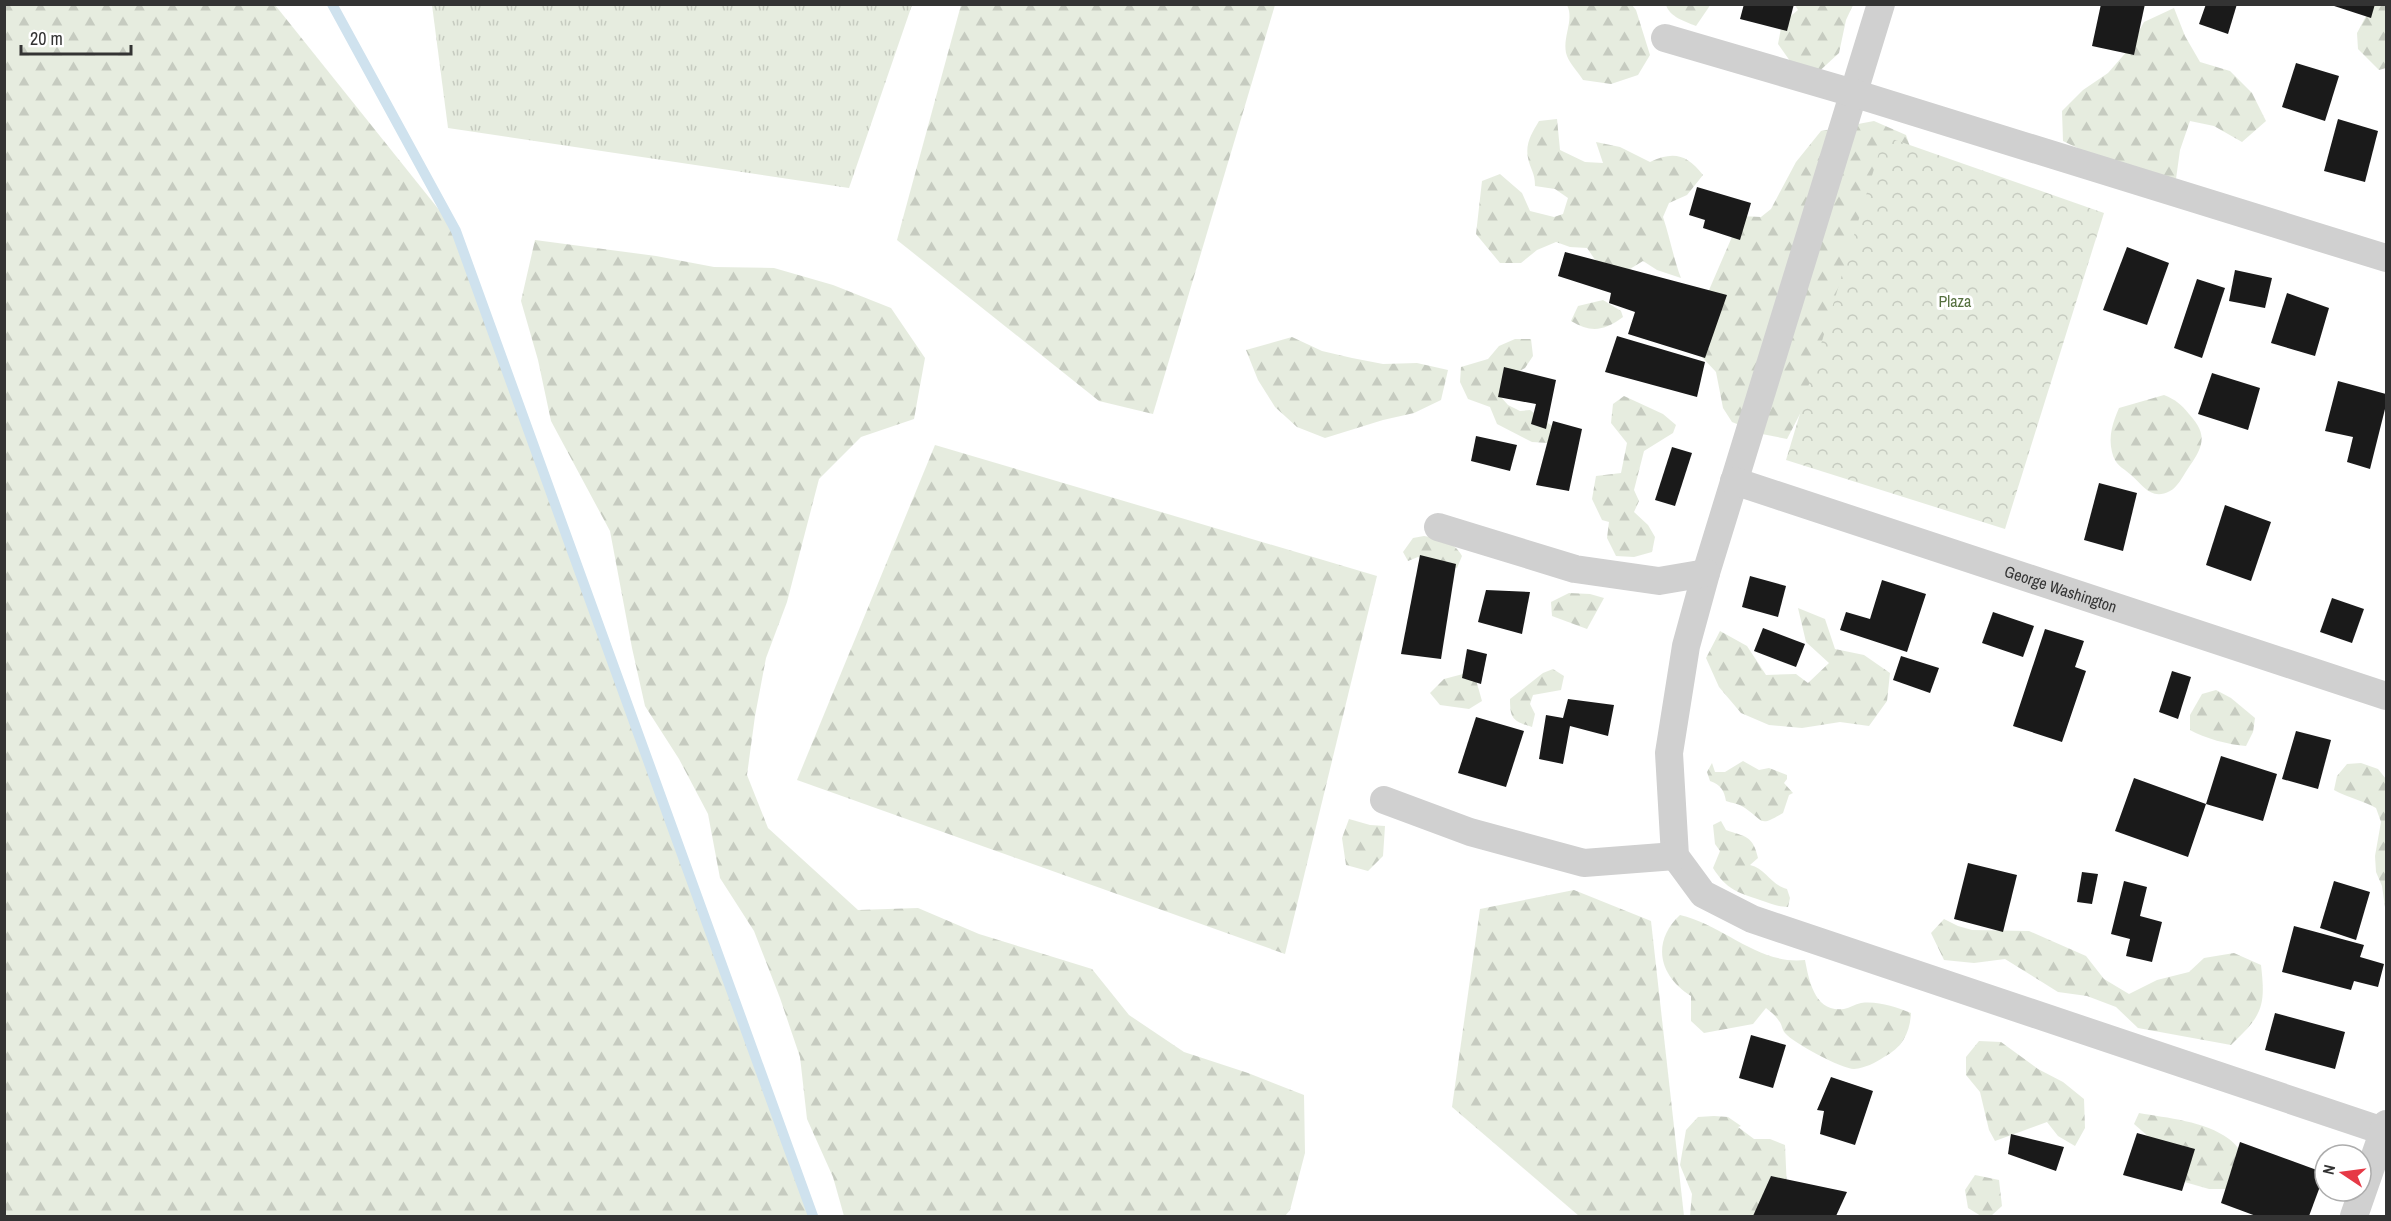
<svg xmlns="http://www.w3.org/2000/svg" width="2391" height="1221" font-family="'Archivo Narrow',sans-serif">
<style>
.grass{fill:url(#grass-tufts)}
.forest{fill:url(#forest-firs)}
.park{fill:url(#park-crowns)}
.lines{fill:none;stroke-linecap:round;stroke-linejoin:round}
.stream{stroke:#cfe2ee;stroke-width:10}
.building{fill:#1a1a1a}
.street{stroke:#d0d0d0;stroke-width:28}
.labels{text-anchor:middle;stroke-width:6;stroke-linejoin:round;paint-order:stroke}
.park-label{font-size:16px;fill:#56703f;stroke:#fff}
.street-label{font-size:16px;fill:#333;stroke:#fff}
</style>
<defs>
<pattern id="grass-tufts" width="24" height="20" patternUnits="userSpaceOnUse" patternTransform="scale(1.5)"><rect width="24" height="20" fill="#e6ecdf"/><path d="M3 7l-1-3M5 7V3M7 7l1-3M15 17l-1-3M17 17v-4M19 17l1-3" fill="none" stroke="#c6cbc0"/></pattern>
<pattern id="forest-firs" width="22" height="20" patternUnits="userSpaceOnUse" patternTransform="scale(1.5)"><rect width="22" height="20" fill="#e6ecdf"/><path d="M5 1l3.5 6h-7zM16 11l3.5 6h-7z" fill="#c6cbc0"/></pattern>
<pattern id="park-crowns" width="20" height="18" patternUnits="userSpaceOnUse" patternTransform="scale(1.5)"><rect width="20" height="18" fill="#e6ecdf"/><path d="M2 6a3 3 0 1 1 6 0M12 15a3 3 0 1 1 6 0" fill="none" stroke="#c6cbc0"/></pattern>
</defs>
<rect width="100%" height="100%" fill="#fff"/>
<polygon class="grass" points="432,5 432,4 912,5 849,188 448,128"/>
<g class="forest">
<polygon points="5,4 275,5 456,231 813,1216 5,1216"/>
<path d="M1711,4L1696,26C1684,21 1670,17 1666,5Z"/>
<polygon points="961,5 1275,5 1153,414 1099,401 897,240"/>
<path d="M1567,5H1632L1636,10L1650,55L1638,75L1611,84L1583,80C1578,72 1570,64 1567,56C1561,38 1575,21 1567,5Z"/>
<polygon points="1795,5 1853,5 1846,20 1839,53 1813,77 1795,68 1778,44 1782,23 1798,10"/>
<polygon points="2372,5 2386,5 2386,68 2379,70 2358,49 2357,33"/>
<polygon points="2174,8 2185,36 2200,62 2230,71 2252,93 2266,121 2242,142 2214,126 2190,121 2180,150 2176,179 2092,155 2063,141 2062,111 2083,90 2108,73 2129,49 2144,22"/>
<path d="M1557,119L1560,150L1585,162L1603,163L1596,142L1620,147L1650,162C1673,151 1687,154 1703,175L1687,195L1669,203L1663,217C1670,238 1673,257 1681,278L1657,270L1643,261L1625,272L1600,267L1587,248L1570,247L1556,242L1537,250L1521,263H1500L1476,234L1482,181L1500,174L1522,193L1530,211L1554,217L1563,214L1568,198L1555,189L1535,186C1535,172 1530,169 1528,158C1525,143 1532,133 1539,121Z"/>
<polygon points="1874,121 1906,135 1916,164 1856,306 1787,439 1762,434 1732,422 1723,408 1716,372 1687,341 1741,216 1761,217 1771,209 1796,162 1821,131"/>
<polygon points="535,240 656,256 714,267 774,268 833,285 891,308 925,358 914,419 861,437 819,479 787,602 766,658 755,716 747,775 768,828 858,910 918,908 979,934 1092,969 1129,1015 1184,1052 1248,1073 1304,1095 1305,1153 1290,1210 1285,1216 844,1216 833,1177 807,1119 800,1057 780,998 754,931 720,878 708,814 679,759 645,706 632,648 610,531 551,421 538,360 521,301"/>
<path d="M1603,300L1621,311L1623,317C1604,331 1591,333 1571,321L1578,306Z"/>
<polygon points="1292,337 1322,351 1352,358 1383,364 1417,363 1448,370 1441,400 1414,413 1383,420 1325,438 1297,427 1275,407 1258,380 1246,350"/>
<polygon points="1515,339 1531,339 1533,356 1525,368 1514,374 1500,396 1508,405 1520,411 1530,410 1552,426 1548,443 1532,442 1497,424 1490,407 1468,399 1460,382 1461,367 1488,359 1499,346"/>
<path d="M2164,395C2176,400 2181,404 2189,414C2209,436 2203,447 2187,470C2183,476 2177,488 2170,491C2151,501 2143,485 2131,475C2122,467 2115,465 2112,452C2108,436 2113,422 2119,408Z"/>
<polygon points="1624,396 1663,414 1676,425 1673,433 1644,451 1634,490 1639,501 1634,512 1648,525 1655,537 1652,552 1634,557 1616,556 1607,538 1609,522 1602,520 1592,499 1596,476 1621,473 1627,443 1611,423 1613,404"/>
<polygon points="935,445 1377,576 1285,954 797,780"/>
<path d="M1424,536C1440,539 1454,541 1462,556L1457,568L1418,557L1408,561L1403,552L1413,538Z"/>
<polygon points="1569,593 1590,594 1604,598 1587,629 1552,616 1551,602"/>
<polygon points="1798,608 1825,619 1835,649 1864,655 1890,673 1887,701 1869,726 1840,722 1802,728 1769,725 1741,713 1719,687 1706,658 1720,631 1747,646 1766,675 1796,674 1808,683 1829,663 1806,642"/>
<path d="M1553,669L1564,676L1561,690L1533,695L1530,704L1535,714L1532,727C1513,721 1510,719 1510,699L1543,673Z"/>
<polygon points="1463,674 1476,680 1482,701 1469,709 1440,705 1430,693 1444,679"/>
<path d="M2216,690L2231,698L2255,718L2253,732L2246,746C2229,745 2204,738 2190,730V715L2202,694Z"/>
<path d="M1743,761L1759,770L1769,768L1787,775V779L1784,783L1793,793L1789,795L1783,813C1759,827 1765,822 1745,808C1740,804 1732,803 1726,801C1724,790 1721,785 1710,781L1707,772L1712,763L1715,772H1725Z"/>
<path d="M2361,763L2378,769L2386,779V914L2382,886L2376,872L2375,856L2381,822L2376,808C2362,800 2348,798 2334,790L2337,776L2347,764Z"/>
<polygon points="1349,819 1370,825 1385,826 1383,856 1368,871 1346,865 1342,838"/>
<path d="M1721,821L1726,830C1745,837 1753,835 1758,858L1750,865C1766,869 1771,885 1787,889L1790,898L1788,907C1777,907 1770,903 1760,900C1737,892 1727,890 1713,868L1720,851L1715,844L1713,825Z"/>
<polygon points="1574,890 1651,921 1684,1216 1579,1216 1452,1107 1480,909"/>
<path d="M1680,915C1724,925 1758,965 1805,960C1809,981 1815,1013 1844,1009C1850,1008 1855,1004 1861,1003C1879,1001 1895,1007 1911,1013C1910,1033 1902,1048 1884,1057C1875,1063 1865,1068 1854,1069C1842,1069 1793,1043 1785,1033C1782,1030 1782,1024 1779,1021C1776,1016 1771,1012 1766,1008L1753,1024L1704,1033L1691,1021V996C1659,976 1651,942 1680,915Z"/>
<path d="M1944,919L1958,926L1972,930L2029,931L2086,956L2104,979L2129,994L2157,980L2189,972L2204,958L2234,953L2261,965C2266,1008 2262,1015 2231,1045L2138,1028L2116,1007L2087,996L2058,992L2005,959L1974,963L1944,960L1931,933Z"/>
<polygon points="1979,1041 2001,1042 2038,1069 2063,1082 2084,1099 2085,1128 2075,1146 2058,1136 2047,1122 1995,1141 1989,1130 1980,1092 1966,1075 1966,1057"/>
<path d="M2139,1113C2167,1118 2205,1121 2229,1139C2235,1143 2240,1151 2245,1156L2233,1189H2209L2174,1179L2149,1137L2134,1124Z"/>
<polygon points="1714,1116 1728,1117 1741,1126 1738,1127 1754,1139 1770,1139 1785,1145 1787,1189 1778,1216 1690,1216 1692,1194 1680,1165 1686,1130 1698,1117"/>
<polygon points="1975,1175 1999,1180 2002,1206 1991,1216 1981,1216 1968,1208 1965,1190"/>
</g>
<polygon class="park" points="1884,136 2104,213 2005,529 1786,460"/>
<g class="lines">
<polyline class="stream" points="332,4 456,231 813,1216"/>
</g>
<g class="building">
<polygon points="1744,4 1794,4 1787,31 1740,19"/>
<polygon points="2101,4 2145,4 2134,55 2092,46"/>
<polygon points="2206,4 2237,4 2228,34 2199,24"/>
<polygon points="2328,4 2375,4 2371,18"/>
<polygon points="2296,63 2339,76 2325,121 2282,107"/>
<polygon points="2338,119 2378,131 2365,182 2324,171"/>
<polygon points="1697,187 1751,203 1740,240 1703,228 1705,220 1689,215"/>
<polygon points="2127,247 2169,263 2147,325 2103,310"/>
<polygon points="1565,252 1727,295 1705,358 1628,334 1635,312 1609,303 1611,293 1558,276"/>
<polygon points="2235,270 2272,278 2265,308 2229,301"/>
<polygon points="2197,279 2225,288 2202,358 2174,348"/>
<polygon points="2287,293 2329,308 2315,356 2271,343"/>
<polygon points="1617,336 1705,362 1697,397 1605,372"/>
<polygon points="1504,367 1556,380 1546,429 1531,424 1536,404 1498,397"/>
<polygon points="2212,373 2260,388 2248,430 2198,414"/>
<polygon points="2338,381 2386,394 2386,405 2370,469 2347,462 2353,437 2325,431"/>
<polygon points="1553,421 1582,429 1569,491 1536,485"/>
<polygon points="1476,436 1517,445 1510,471 1471,461"/>
<polygon points="1672,447 1692,453 1675,506 1655,500"/>
<polygon points="2099,483 2137,493 2123,551 2084,540"/>
<polygon points="2225,505 2271,522 2251,581 2206,565"/>
<polygon points="1420,555 1456,564 1441,659 1401,654"/>
<polygon points="1750,576 1786,586 1778,617 1742,607"/>
<polygon points="1882,580 1926,594 1907,652 1840,630 1846,612 1870,619"/>
<polygon points="1486,590 1530,592 1522,634 1478,622"/>
<polygon points="2332,598 2364,609 2352,643 2320,632"/>
<polygon points="1993,612 2034,626 2023,657 1982,643"/>
<polygon points="1763,628 1805,644 1796,667 1754,651"/>
<polygon points="2045,629 2084,641 2075,667 2086,671 2062,742 2013,726"/>
<polygon points="1467,649 1487,654 1481,684 1462,678"/>
<polygon points="1901,656 1939,668 1930,693 1893,680"/>
<polygon points="2172,671 2191,677 2178,719 2159,712"/>
<polygon points="1568,699 1614,705 1608,736 1570,726 1563,764 1539,759 1546,715 1563,718"/>
<polygon points="1476,717 1524,731 1506,787 1458,773"/>
<polygon points="2296,731 2331,740 2318,789 2282,779"/>
<polygon points="2221,756 2277,774 2263,821 2206,804 2188,857 2115,831 2134,778 2206,804"/>
<polygon points="1968,863 2017,875 2003,932 1954,919"/>
<polygon points="2082,872 2098,874 2092,904 2077,902"/>
<polygon points="2124,881 2147,887 2140,916 2162,922 2152,962 2126,956 2130,939 2111,934"/>
<polygon points="2334,881 2370,892 2356,940 2320,928"/>
<polygon points="2294,926 2364,945 2360,957 2384,964 2378,987 2354,981 2351,990 2282,972"/>
<polygon points="2275,1013 2345,1032 2335,1069 2265,1050"/>
<polygon points="1751,1035 1786,1045 1773,1088 1739,1078"/>
<polygon points="1831,1077 1873,1091 1855,1145 1820,1134 1824,1111 1817,1110"/>
<polygon points="2137,1133 2195,1149 2182,1191 2123,1175"/>
<polygon points="2011,1134 2064,1147 2056,1171 2008,1154"/>
<polygon points="2240,1142 2325,1173 2309,1216 2256,1216 2221,1203"/>
<polygon points="1771,1176 1847,1192 1836,1216 1753,1216"/>
</g>
<g class="lines">
<g class="street">
<polyline points="1881,4 1706,573 1686,646 1669,753 1675,856 1703,894 1752,919 2386,1132"/>
<polyline points="1665,38 1853,93 2386,258"/>
<path id="s1" d="M1734,481L2386,696"/>
<polyline points="1438,527 1575,569 1659,581 1706,573"/>
<polyline points="1384,800 1470,832 1584,863 1675,856"/>
<polyline points="2354,1216 2386,1124"/>
</g>
</g>
<g class="labels">
<g class="park-label">
<text x="1955" y="307">Plaza</text>
</g>
<g class="street-label">
<text dy="6" stroke="none"><textPath href="#s1" startOffset="344">George Washington</textPath></text>
</g>
</g>
<rect width="2391" height="1221" fill="none" stroke="#333333" stroke-width="12"/>
<g transform="translate(2343 1173) rotate(283)"><circle r="28" fill="#ffffff" stroke="#adadad" stroke-width="1.5"/>
<path d="M0-4.5L10 22L0 15L-10 22Z" fill="#e63946"/>
<text y="-9" font-size="16" font-weight="bold" text-anchor="middle" fill="#333333">N</text>
</g>
<path d="M21 45v9h110v-9" fill="none" stroke="#333333" stroke-width="3"/>
<text x="30" y="45" font-size="18" fill="#333333" stroke="#ffffff" stroke-width="4.5" paint-order="stroke">20 m</text>
</svg>
